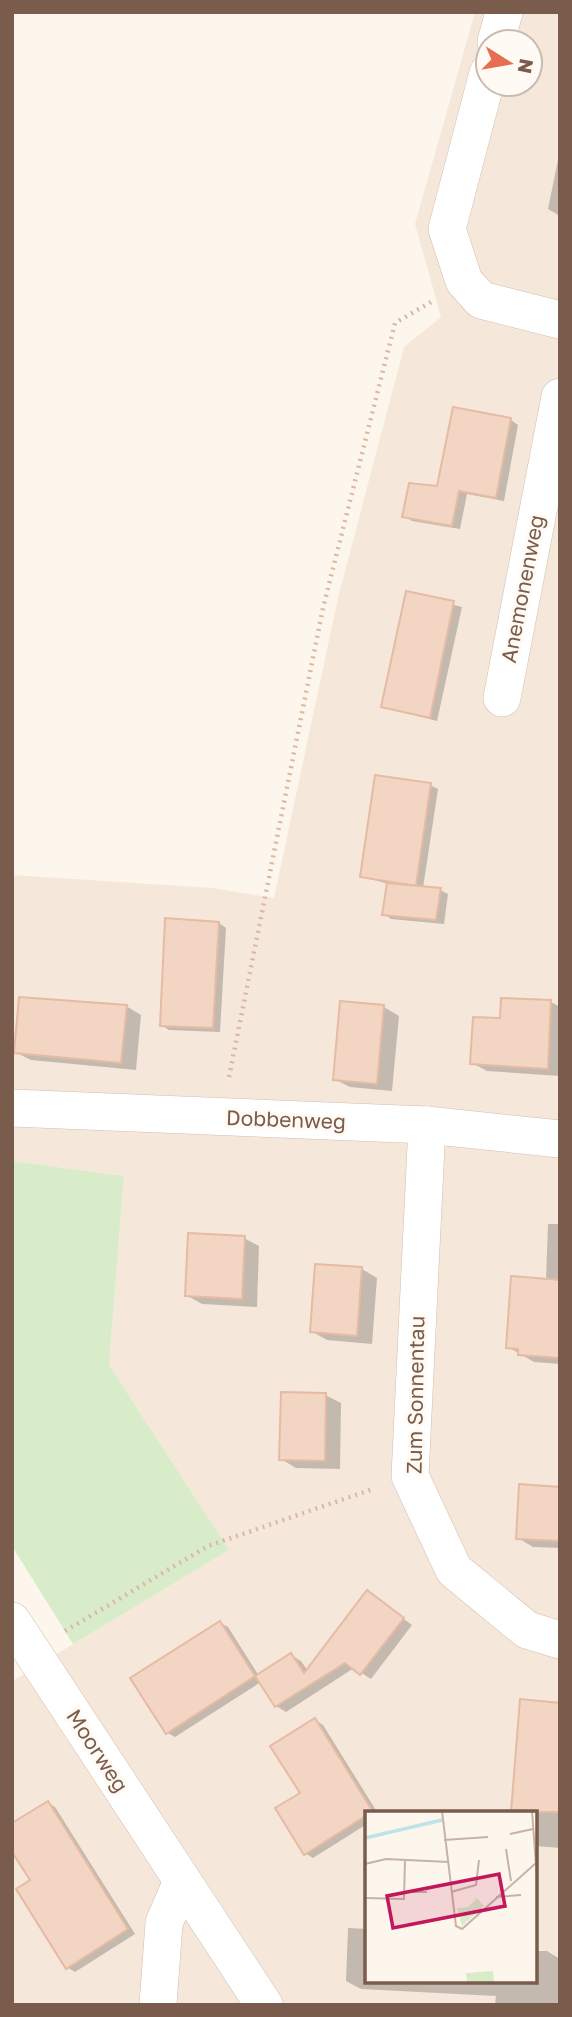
<svg xmlns="http://www.w3.org/2000/svg" width="572" height="2017" font-family="'Golos Text',sans-serif">
<style>
.residential{fill:#f5e8da;fill-rule:evenodd}
.green{fill:#d8ecc9}
.shadow{fill:#0003}
.building{fill:#f3d5c3;stroke:#e6bba3;stroke-width:2}
.lines{fill:none;stroke-linecap:round;stroke-linejoin:round}
.minor-casing{stroke:#d1beb0;stroke-width:38}
.path{stroke:#d9b8a5;stroke-width:4.5;stroke-dasharray:2 5;stroke-linecap:butt}
.minor{stroke:#fff;stroke-width:37}
.labels{text-anchor:middle;stroke-width:6;stroke-linejoin:round;paint-order:stroke}
.street-label{font-size:21px;fill:#7a5c4d;stroke:#fffaf3}
.inset-river{fill:none;stroke:#bfe3e8;stroke-width:3.5}
.inset-road{fill:none;stroke:#c5b3a7;stroke-width:2}
.view{fill:#c2185b;fill-opacity:0.15;stroke:#c2185b;stroke-width:3.5}
.inset-edge{fill:none;stroke:#7a5c4d;stroke-width:3.5}
</style>
<rect width="100%" height="100%" fill="#fdf6ec"/>
<path class="residential" d="M475,12H560V2005H12V1681L229,1550L109,1365L124,1176L12,1161V875L213,888L274,898L338,598L404,347L441,317L415,224ZM488,42H530V84H488ZM367,1812H535V1980H367Z"/>
<polygon class="green" points="12,1161 124,1176 109,1365 229,1550 73,1644 12,1546"/>
<g class="shadow">
<polygon points="560,150 560,216 548,209"/>
<polygon points="454,409 511,420 518,425 504,501 467,494 460,529 412,521 404,516 438,488"/>
<polygon points="407,593 462,607 437,721 383,707"/>
<polygon points="430,785 438,789 423,888 440,890 448,894 444,924 391,919 384,914 388,884 361,876"/>
<polygon points="219,923 226,928 220,1032 169,1030 161,1025"/>
<polygon points="551,1002 560,1007 560,1076 487,1071 472,1063 501,1020"/>
<polygon points="126,1006 141,1015 136,1070 31,1060 15,1052"/>
<polygon points="384,1007 399,1016 392,1091 350,1087 334,1079"/>
<polygon points="548,1224 560,1224 560,1364 534,1362 508,1347 546,1280"/>
<polygon points="244,1238 259,1246 257,1307 202,1304 186,1295"/>
<polygon points="362,1269 377,1278 372,1344 327,1340 311,1331"/>
<polygon points="325,1395 341,1403 340,1469 296,1468 281,1459"/>
<polygon points="560,1489 560,1548 533,1547 518,1538"/>
<polygon points="368,1592 412,1625 371,1679 354,1668 286,1712 276,1706 261,1682 175,1737 168,1733 220,1623 228,1627 259,1676 291,1655 301,1661 308,1671"/>
<polygon points="521,1701 560,1705 560,1848 535,1846 535,1812 513,1812"/>
<polygon points="315,1720 323,1725 377,1812 367,1812 367,1824 313,1858 305,1853 302,1794"/>
<polygon points="48,1803 55,1807 135,1934 75,1972 67,1967 32,1881"/>
<polygon points="348,1928 367,1929 367,1980 535,1980 535,1951 547,1951 560,1959 559,2005 495,2005 496,1996 361,1989 346,1981"/>
</g>
<g class="building">
<polygon points="453,407 511,418 496,498 459,491 452,526 402,517 409,483 437,486"/>
<polygon points="406,591 454,601 430,718 381,707"/>
<polygon points="375,775 431,783 416,886 360,877"/>
<polygon points="387,883 441,888 436,920 382,915"/>
<polygon points="165,918 219,922 213,1028 160,1026"/>
<polygon points="19,997 127,1005 121,1063 14,1053"/>
<polygon points="501,998 551,1000 548,1069 470,1064 473,1017 500,1018"/>
<polygon points="340,1001 384,1005 377,1084 333,1080"/>
<polygon points="188,1233 245,1236 242,1299 185,1296"/>
<polygon points="315,1264 362,1267 357,1336 310,1332"/>
<polygon points="511,1276 560,1280 560,1358 518,1355 518,1349 506,1348"/>
<polygon points="281,1392 326,1393 325,1461 279,1460"/>
<polygon points="519,1484 560,1487 560,1541 516,1539"/>
<polygon points="367,1590 404,1618 360,1675 345,1663 275,1707 255,1676 291,1653 304,1673"/>
<polygon points="220,1621 255,1676 166,1734 130,1678"/>
<polygon points="520,1699 560,1703 560,1812 511,1812"/>
<polygon points="315,1718 373,1812 367,1812 367,1815 304,1855 275,1808 300,1793 270,1746"/>
<polygon points="48,1801 128,1929 66,1969 16,1889 30,1880 12,1852 12,1823"/>
</g>
<g class="lines">
<g class="minor-casing">
<g id="minor">
<polyline points="496,42 504,12"/>
<polyline points="488,73 447,229 464,281 481,300 560,320"/>
<polyline points="502,698 560,397"/>
<polyline points="12,1108 427,1125 560,1139"/>
<polyline points="427,1125 410,1476 454,1570 527,1630 560,1640"/>
<polyline points="12,1621 264,2005"/>
<polyline points="158,2005 164,1923 182,1881"/>
</g>
</g>
<g class="path">
<polyline points="229,1077 323,608 395,323 431,302"/>
<polyline points="65,1631 208,1546 373,1489"/>
</g>
<use href="#minor" class="minor"/>
</g>
<g class="labels">
<g class="street-label">
<text transform="translate(523 589) rotate(-79)" y="7">Anemonenweg</text>
<text transform="translate(286 1120) rotate(2)" y="7">Dobbenweg</text>
<text transform="translate(416 1395) rotate(-89)" y="7">Zum Sonnentau</text>
<text transform="translate(97 1751) rotate(57)" y="7">Moorweg</text>
</g>
</g>
<g transform="translate(365 1811)">
<rect width="172" height="172" fill="#fdf6ec"/>
<path d="M112,87L119,95L97,115L92,97L103,96ZM128,160L129,171H102L101,162Z" fill="#d8ecc9"/>
<path class="inset-river" d="M0,27L77,9"/>
<path class="inset-road" d="M77,0L91,115L97,118L171,52M167,0L172,67M145,23L168,18M79,29L123,26M141,38L146,70M0,53L21,48L84,51M40,81H62M86,81L111,74L114,49M131,86L156,84M0,87L39,88L40,49"/>
<path class="view" d="M134,63L140,95L28,117L22,85Z"/>
<rect width="172" height="172" class="inset-edge"/>
</g>
<rect width="572" height="2017" fill="none" stroke="#7a5c4d" stroke-width="28"/>
<g transform="translate(509 63) rotate(101)"><circle r="33" fill="#fffaf3" stroke="#cabbb1" stroke-width="2"/>
<path d="M0-5L12 26L0 18L-12 26Z" fill="#e76f51"/>
<text y="-10" font-size="19" font-weight="bold" text-anchor="middle" fill="#7a5c4d">N</text>
</g>
</svg>
